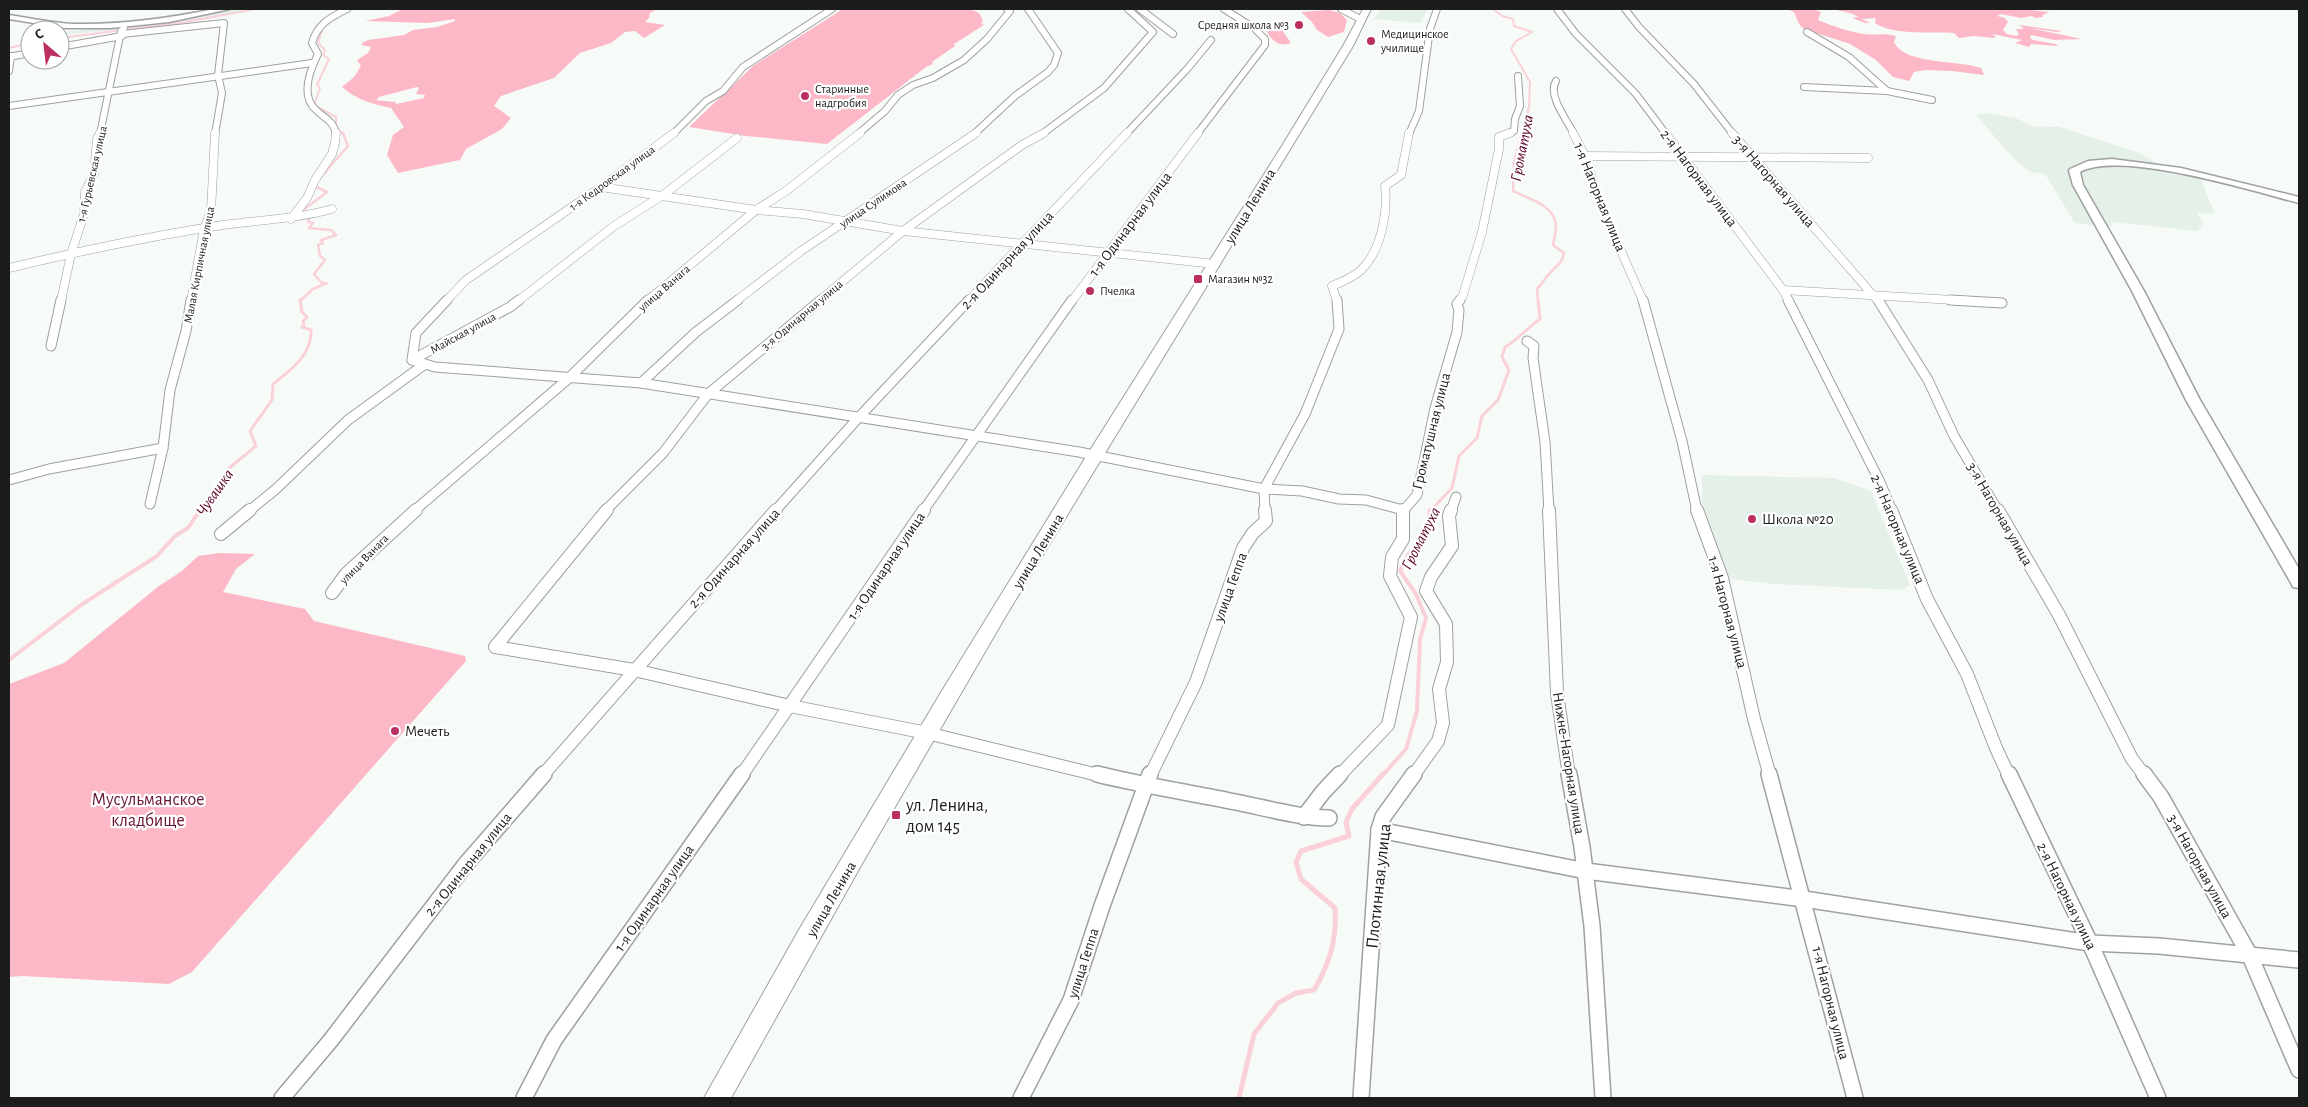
<svg xmlns="http://www.w3.org/2000/svg" width="2308" height="1107" font-family="'Alegreya Sans',sans-serif">
<style>
.built{fill:#e4f0e8}
.green{fill:#fcb8c7;fill-rule:evenodd}
.lines{fill:none;stroke-linecap:round;stroke-linejoin:round}
.stream-far4{stroke:#fad0d9;stroke-width:2}
.stream-far3{stroke:#fad0d9;stroke-width:2.5}
.stream-far2{stroke:#fad0d9;stroke-width:3}
.stream-far1{stroke:#fad0d9;stroke-width:4}
.stream{stroke:#fad0d9;stroke-width:5}
.minor-far4-casing{stroke:#9ea19f;stroke-width:8}
.minor-far3-casing{stroke:#9ea19f;stroke-width:9}
.minor-far2-casing{stroke:#9ea19f;stroke-width:11}
.minor-far1-casing{stroke:#9ea19f;stroke-width:14}
.minor-casing{stroke:#9ea19f;stroke-width:18}
.secondary-casing{stroke:#9ea19f;stroke-width:3}
.primary-casing{stroke:#9ea19f;stroke-width:2}
.minor-far4{stroke:#fff;stroke-width:6}
.minor-far3{stroke:#fff;stroke-width:8}
.minor-far2{stroke:#fff;stroke-width:9}
.minor-far1{stroke:#fff;stroke-width:12}
.minor{stroke:#fff;stroke-width:15}
.secondary{fill:#fff;fill-rule:evenodd}
.primary{fill:#fff;fill-rule:evenodd}
.poi-dot{fill:#bb2e61;stroke:#fff;stroke-width:2}
.labels{text-anchor:middle;stroke-width:4.5;stroke-linejoin:round;paint-order:stroke}
.far-poi-label{font-size:12px;fill:#1b1c1c;stroke:#fff;text-anchor:start}
.far-street-label{font-size:12px;fill:#1b1c1c;stroke:#fff}
.street-label{font-size:15px;fill:#1b1c1c;stroke:#fff}
.poi-label{font-size:15px;fill:#1b1c1c;stroke:#fff;text-anchor:start}
.water-label{font-size:16px;font-style:italic;fill:#5d052a;stroke:#fff}
.near-park-label{font-size:18px;fill:#661131;stroke:#fff}
.near-poi-label{font-size:18px;fill:#1b1c1c;stroke:#fff;text-anchor:start}
.near-street-label{font-size:18px;fill:#1b1c1c;stroke:#fff}
</style>
<rect width="100%" height="100%" fill="#f7fbf8"/>
<g class="built">
<polygon points="232,9 254,9 213,18 137,28 60,35 60,32 136,25"/>
<polygon points="1381,9 1427,9 1421,23 1374,19"/>
<polygon points="1986,113 2018,119 2031,126 2059,127 2140,153 2158,164 2200,177 2215,214 2197,213 2204,224 2197,231 2111,222 2112,227 2075,223 2045,174 2030,172 2013,158 1976,115"/>
<polygon points="1702,475 1834,478 1871,491 1910,585 1901,590 1774,584 1731,579 1718,552 1702,503"/>
</g>
<g class="green">
<path d="M403,9H657L650,13L649,18L645,22L665,25L644,38L635,31L625,32L611,43L580,53L554,78L501,96L494,106L511,118L502,129L466,149L460,160L398,173L387,155L393,135L404,127L391,108C372,104 357,100 342,87L354,77L361,66L357,60L368,53L371,47L362,45V43L368,40L404,35L413,30L437,27L455,21V19L428,23L365,21L389,16ZM417,87L419,88L416,94L425,95L424,98L396,104L395,102L376,100L379,97Z"/>
<path d="M843,9H967C976,11 981,12 983,22L981,23L984,25L954,44L955,46L932,62L933,64L926,67L827,144L746,136L689,127L753,66Z"/>
<path d="M1786,9H1813L1821,12L1818,20C1832,26 1850,32 1864,34C1877,36 1882,32 1896,36L1894,42C1904,65 1960,60 1981,68L1984,75L1952,71L1926,70L1914,72L1909,81L1893,77L1876,60L1850,44L1804,29L1799,24L1794,12Z"/>
<path d="M1834,9H2020L2049,12L2043,15V17L2035,18L2032,16L2021,18L2001,14L1997,16L2005,18L2008,22L2003,30L2007,34L2017,36L2019,34L2016,29H2024L2019,25L2062,31L2057,32L2030,28L2082,39L2054,40L2031,35L2030,38L2033,40L2056,44L2058,46L2031,44L2029,47L2015,43L2022,40L1992,34L1996,37L1994,38L1974,36L1959,38L1954,33C1933,32 1891,35 1875,23L1876,18L1862,19L1870,23H1865L1852,18L1858,17C1852,12 1841,12 1834,9Z"/>
<polygon points="1329,10 1340,13 1347,20 1344,32 1328,37 1317,30 1312,22 1301,12"/>
<path d="M1268,25L1280,27L1291,43C1276,48 1272,39 1264,28Z"/>
<polygon points="219,553 255,554 236,569 223,592 305,609 314,621 465,656 466,661 192,972 169,984 22,976 9,977 9,684 64,663 159,586 182,571 198,556"/>
</g>
<g class="lines">
<g class="stream-far4">
<polyline points="1493,9 1502,16 1513,19 1514,26 1532,32 1516,41 1511,49 1530,82 1529,107 1522,134"/>
<polyline points="322,30 318,43 325,50 323,55 329,59 317,85 320,88 314,105 336,117 336,127 343,134"/>
<polyline points="60,38 186,22 256,9"/>
<polyline points="9,48 30,43"/>
</g>
<g class="stream-far3">
<path d="M1522,133L1514,163L1513,191C1527,198 1551,204 1555,221C1558,229 1554,237 1553,245L1564,253C1562,264 1557,265 1550,273C1545,278 1542,284 1537,289L1538,301"/>
<polyline points="319,179 348,146 343,133"/>
<polyline points="300,301 313,289 327,283 322,283 314,274 325,260 320,256 318,245 323,243 321,240 336,235 331,230 309,228 313,223 308,222 310,216 302,211 327,192 312,185"/>
</g>
<g class="stream-far2">
<path d="M199,511L220,481L230,472L228,469L256,446L250,431L272,400L273,384C291,370 312,355 311,330L302,327L304,325L303,321L307,317L302,312L300,300"/>
<path d="M1430,511L1452,488L1459,456L1477,438L1482,416L1498,400L1509,370L1502,357L1505,347C1519,339 1527,328 1540,319L1538,300"/>
</g>
<g class="stream-far1">
<polyline points="9,660 81,605 157,556 175,536 188,528 200,510"/>
<polyline points="1382,776 1406,749 1417,711 1420,639 1426,618 1416,594 1400,571 1408,555 1425,535 1430,510"/>
</g>
<path class="stream" d="M1239,1098L1254,1034L1278,1003L1296,993L1314,990C1330,963 1337,939 1335,908L1301,879L1296,862L1301,851L1349,836L1346,822L1352,809L1383,774"/>
<g class="minor-far4-casing">
<g id="minor-far4">
<polyline points="1140,9 1173,34"/>
<polyline points="1341,9 1362,20"/>
<polyline points="1557,9 1576,34 1636,94 1666,134"/>
<polyline points="1625,9 1639,27 1694,84 1733,134"/>
<polyline points="1807,32 1849,57 1887,91 1932,100"/>
<polyline points="122,34 224,23 218,75 222,93 215,134"/>
<polyline points="60,47 122,36"/>
<polyline points="9,57 30,53"/>
<polyline points="9,71 11,56"/>
<path d="M1556,81C1547,95 1567,120 1574,134"/>
<polyline points="1804,87 1887,91"/>
<polyline points="9,106 312,63"/>
<polyline points="100,134 121,31 124,28"/>
<path d="M336,134C334,121 324,118 316,110C300,96 310,70 318,54L312,43C317,24 331,17 347,9"/>
<polyline points="673,134 706,101 723,91 743,67 832,9"/>
<polyline points="858,134 885,111 898,95 913,85 933,78 964,60 987,39 1010,11 1007,9"/>
<polyline points="974,134 1015,96 1048,72 1054,65 1058,53 1028,9"/>
<polyline points="1042,134 1104,88 1153,32 1128,9"/>
<polyline points="1126,134 1188,68 1211,40"/>
<polyline points="1197,134 1265,45 1265,39 1254,28 1224,9"/>
<polyline points="1409,134 1419,111 1430,29 1437,9"/>
<polyline points="1507,134 1514,131 1515,119 1520,106 1518,76"/>
</g>
</g>
<g class="minor-far3-casing">
<g id="minor-far3">
<polyline points="1573,133 1585,156 1600,203 1643,301"/>
<polyline points="1665,133 1783,290 1789,301"/>
<polyline points="1732,133 1878,301"/>
<polyline points="1585,156 1868,158"/>
<polyline points="601,187 756,210 803,214 903,231 1215,264"/>
<polyline points="291,219 307,198 315,180 332,154 335,143 336,133"/>
<path d="M9,268C80,251 151,236 223,225C259,220 296,219 332,209"/>
<polyline points="1783,290 1971,301"/>
<polyline points="61,301 71,254 84,214 85,192 94,174 97,139 100,133"/>
<polyline points="191,301 204,229 211,211 215,133"/>
<polyline points="446,301 466,280 601,187 674,133"/>
<polyline points="518,301 614,226 663,195 737,138"/>
<polyline points="647,301 756,210 786,191 860,133"/>
<polyline points="736,301 801,251 976,133"/>
<polyline points="819,301 903,231 1022,145 1044,133"/>
<polyline points="968,301 1127,133"/>
<polyline points="1072,301 1198,133"/>
<path d="M1337,301L1332,286C1342,282 1352,278 1360,271C1381,252 1388,213 1385,186L1401,175L1409,133"/>
<polyline points="1459,301 1463,295 1482,232 1499,149 1499,137 1510,133"/>
</g>
</g>
<g class="minor-far2-casing">
<g id="minor-far2">
<polyline points="1643,300 1682,441 1697,511"/>
<polyline points="1788,300 1880,482 1892,511"/>
<polyline points="1878,300 1928,380 1954,436 1998,511"/>
<polyline points="1950,300 2002,303"/>
<polyline points="1527,341 1534,346 1533,358 1545,442 1549,511"/>
<polyline points="51,346 61,300"/>
<polyline points="412,360 416,333 447,300"/>
<polyline points="425,364 435,367 641,383 1079,452 1264,489 1302,491 1339,499 1366,500 1403,510"/>
<polyline points="641,383 696,332 738,300"/>
<polyline points="9,480 49,469 163,448"/>
<polyline points="150,504 163,448 170,390 186,331 191,300"/>
<polyline points="249,511 276,489 348,420 425,364 412,360 510,307 519,300"/>
<polyline points="414,511 569,378 648,300"/>
<polyline points="605,511 663,453 708,394 821,300"/>
<polyline points="775,511 859,417 969,300"/>
<polyline points="923,511 1072,300"/>
<polyline points="1265,511 1264,489 1305,414 1339,329 1337,300"/>
<polyline points="1403,511 1417,495 1435,408 1457,332 1459,310 1457,304 1460,300"/>
<polyline points="1451,511 1456,497"/>
</g>
</g>
<g class="minor-far1-casing">
<g id="minor-far1">
<polyline points="607,510 495,647 634,670 790,706 927,733 1102,776"/>
<polyline points="1549,510 1557,693 1569,776"/>
<polyline points="1697,510 1722,578 1754,719 1770,776"/>
<polyline points="1891,510 1927,599 1967,674 1996,748 2009,776"/>
<polyline points="1998,510 2059,615 2132,759 2145,776"/>
<polyline points="221,534 250,510"/>
<polyline points="332,593 346,574 416,510"/>
<polyline points="542,776 776,510"/>
<polyline points="741,776 924,510"/>
<polyline points="1150,776 1196,682 1243,548 1253,533 1266,521 1265,510"/>
<polyline points="1339,776 1388,725 1411,617 1390,576 1392,557 1403,539 1403,510"/>
<polyline points="1413,776 1438,741 1443,723 1439,689 1447,662 1446,624 1426,591 1431,577 1452,546 1449,516 1451,510"/>
</g>
</g>
<g class="minor-casing">
<g id="minor">
<path d="M1097,774C1141,785 1186,792 1230,801C1263,807 1295,817 1329,818"/>
<polyline points="1569,774 1582,847 1592,926 1603,1098"/>
<polyline points="1769,774 1855,1098"/>
<polyline points="2009,774 2090,943 2158,1098"/>
<polyline points="2144,774 2161,797 2250,956 2299,1070"/>
<polyline points="1304,817 1323,792 1340,774"/>
<polyline points="1379,830 1586,871 1804,899 2090,943 2159,946 2299,960"/>
<polyline points="282,1098 331,1040 465,865 544,774"/>
<polyline points="524,1098 554,1040 742,774"/>
<polyline points="1021,1098 1071,1000 1102,906 1150,774"/>
<polyline points="1361,1098 1379,830 1383,817 1414,774"/>
</g>
</g>
<g class="secondary-casing">
<g id="secondary">
<path d="M215,9H230L169,22L111,28H65L9,19V15C30,18 52,23 74,24C121,25 169,18 215,9Z"/>
<path d="M2112,159L2181,168L2299,197V203C2252,191 2121,150 2080,172L2083,185L2144,291L2200,400L2299,569V588L2293,587L2291,583L2186,400L2132,291L2073,185L2069,171L2070,169L2088,161Z"/>
</g>
</g>
<g class="primary-casing">
<polygon id="primary" points="1363,9 1371,9 1353,46 1007,614 863,862 731,1098 704,1098 800,928 943,689 1087,455 1280,149 1343,46"/>
</g>
<use href="#minor-far4" class="minor-far4"/>
<use href="#minor-far3" class="minor-far3"/>
<use href="#minor-far2" class="minor-far2"/>
<use href="#minor-far1" class="minor-far1"/>
<use href="#minor" class="minor"/>
<use href="#secondary" class="secondary"/>
<use href="#primary" class="primary"/>
</g>
<g class="poi-dot">
<circle cx="1299" cy="25" r="5"/>
<circle cx="1371" cy="41" r="5"/>
<circle cx="805" cy="96" r="5"/>
<rect x="1193" y="274" width="10" height="10" rx="2.5"/>
<circle cx="1090" cy="291" r="5"/>
<circle cx="1752" cy="519" r="5"/>
<circle cx="395" cy="731" r="5"/>
<rect x="891" y="810" width="10" height="10" rx="2.5"/>
</g>
<g class="labels">
<g class="far-poi-label">
<text x="1289" y="29" text-anchor="end">Средняя школа №3</text>
<text x="1381" y="38">Медицинское<tspan x="1381" dy="14">училище</tspan></text>
<text x="815" y="93">Старинные<tspan x="815" dy="14">надгробия</tspan></text>
<text x="1208" y="283">Магазин №32</text>
<text x="1100" y="295">Пчелка</text>
</g>
<g class="far-street-label">
<text transform="translate(92 174) rotate(-77)" y="4">1-я Гурьевская улица</text>
<text transform="translate(612 178) rotate(-36)" y="4">1-я Кедровская улица</text>
<text transform="translate(873 203) rotate(-34)" y="4">улица Сулимова</text>
<text transform="translate(199 265) rotate(-79)" y="4">Малая Кирпичная улица</text>
<text transform="translate(664 288) rotate(-41)" y="4">улица Ванага</text>
<text transform="translate(802 315) rotate(-40)" y="4">3-я Одинарная улица</text>
<text transform="translate(463 333) rotate(-29)" y="4">Майская улица</text>
<text transform="translate(364 559) rotate(-46)" y="4">улица Ванага</text>
</g>
<g class="street-label">
<text transform="translate(1699 178) rotate(53)" y="5">2-я Нагорная улица</text>
<text transform="translate(1774 181) rotate(49)" y="5">3-я Нагорная улица</text>
<text transform="translate(1600 197) rotate(68)" y="5">1-я Нагорная улица</text>
<text transform="translate(1250 206) rotate(-59)" y="5">улица Ленина</text>
<text transform="translate(1130 224) rotate(-53)" y="5">1-я Одинарная улица</text>
<text transform="translate(1007 260) rotate(-47)" y="5">2-я Одинарная улица</text>
<text transform="translate(1431 431) rotate(-76)" y="5">Громатушная улица</text>
<text transform="translate(2000 514) rotate(60)" y="5">3-я Нагорная улица</text>
<text transform="translate(1898 529) rotate(67)" y="5">2-я Нагорная улица</text>
<text transform="translate(1038 551) rotate(-59)" y="5">улица Ленина</text>
<text transform="translate(734 558) rotate(-48)" y="5">2-я Одинарная улица</text>
<text transform="translate(886 566) rotate(-56)" y="5">1-я Одинарная улица</text>
<text transform="translate(1230 587) rotate(-70)" y="5">улица Геппа</text>
<text transform="translate(1728 612) rotate(75)" y="5">1-я Нагорная улица</text>
<text transform="translate(1569 763) rotate(81)" y="5">Нижне-Нагорная улица</text>
<text transform="translate(468 864) rotate(-51)" y="5">2-я Одинарная улица</text>
<text transform="translate(2200 866) rotate(61)" y="5">3-я Нагорная улица</text>
<text transform="translate(2067 896) rotate(64)" y="5">2-я Нагорная улица</text>
<text transform="translate(654 898) rotate(-55)" y="5">1-я Одинарная улица</text>
<text transform="translate(831 899) rotate(-60)" y="5">улица Ленина</text>
<text transform="translate(1083 963) rotate(-72)" y="5">улица Геппа</text>
<text transform="translate(1831 1003) rotate(76)" y="5">1-я Нагорная улица</text>
</g>
<g class="poi-label">
<text x="1762" y="524">Школа №20</text>
<text x="405" y="736">Мечеть</text>
</g>
<g class="water-label">
<text transform="translate(1521 148) rotate(-79)" y="6">Громатуха</text>
<text transform="translate(214 492) rotate(-55)" y="6">Чувашка</text>
<text transform="translate(1420 538) rotate(-63)" y="6">Громатуха</text>
</g>
<g class="near-park-label">
<text x="148" y="805">Мусульманское<tspan x="148" dy="21">кладбище</tspan></text>
</g>
<g class="near-poi-label">
<text x="906" y="811">ул. Ленина,<tspan x="906" dy="21">дом 145</tspan></text>
</g>
<g class="near-street-label">
<text transform="translate(1378 886) rotate(-84)" y="6">Плотинная улица</text>
</g>
</g>
<rect width="2308" height="1107" fill="none" stroke="#1b1c1c" stroke-width="20"/>
<g transform="translate(45 45) rotate(332)"><circle r="24" fill="#ffffff" stroke="#a4a4a4"/>
<path d="M0-4L9 19L0 12L-9 19Z" fill="#bb2e61"/>
<text y="-8" font-size="14" font-weight="bold" text-anchor="middle" fill="#1b1c1c">С</text>
</g>
</svg>
